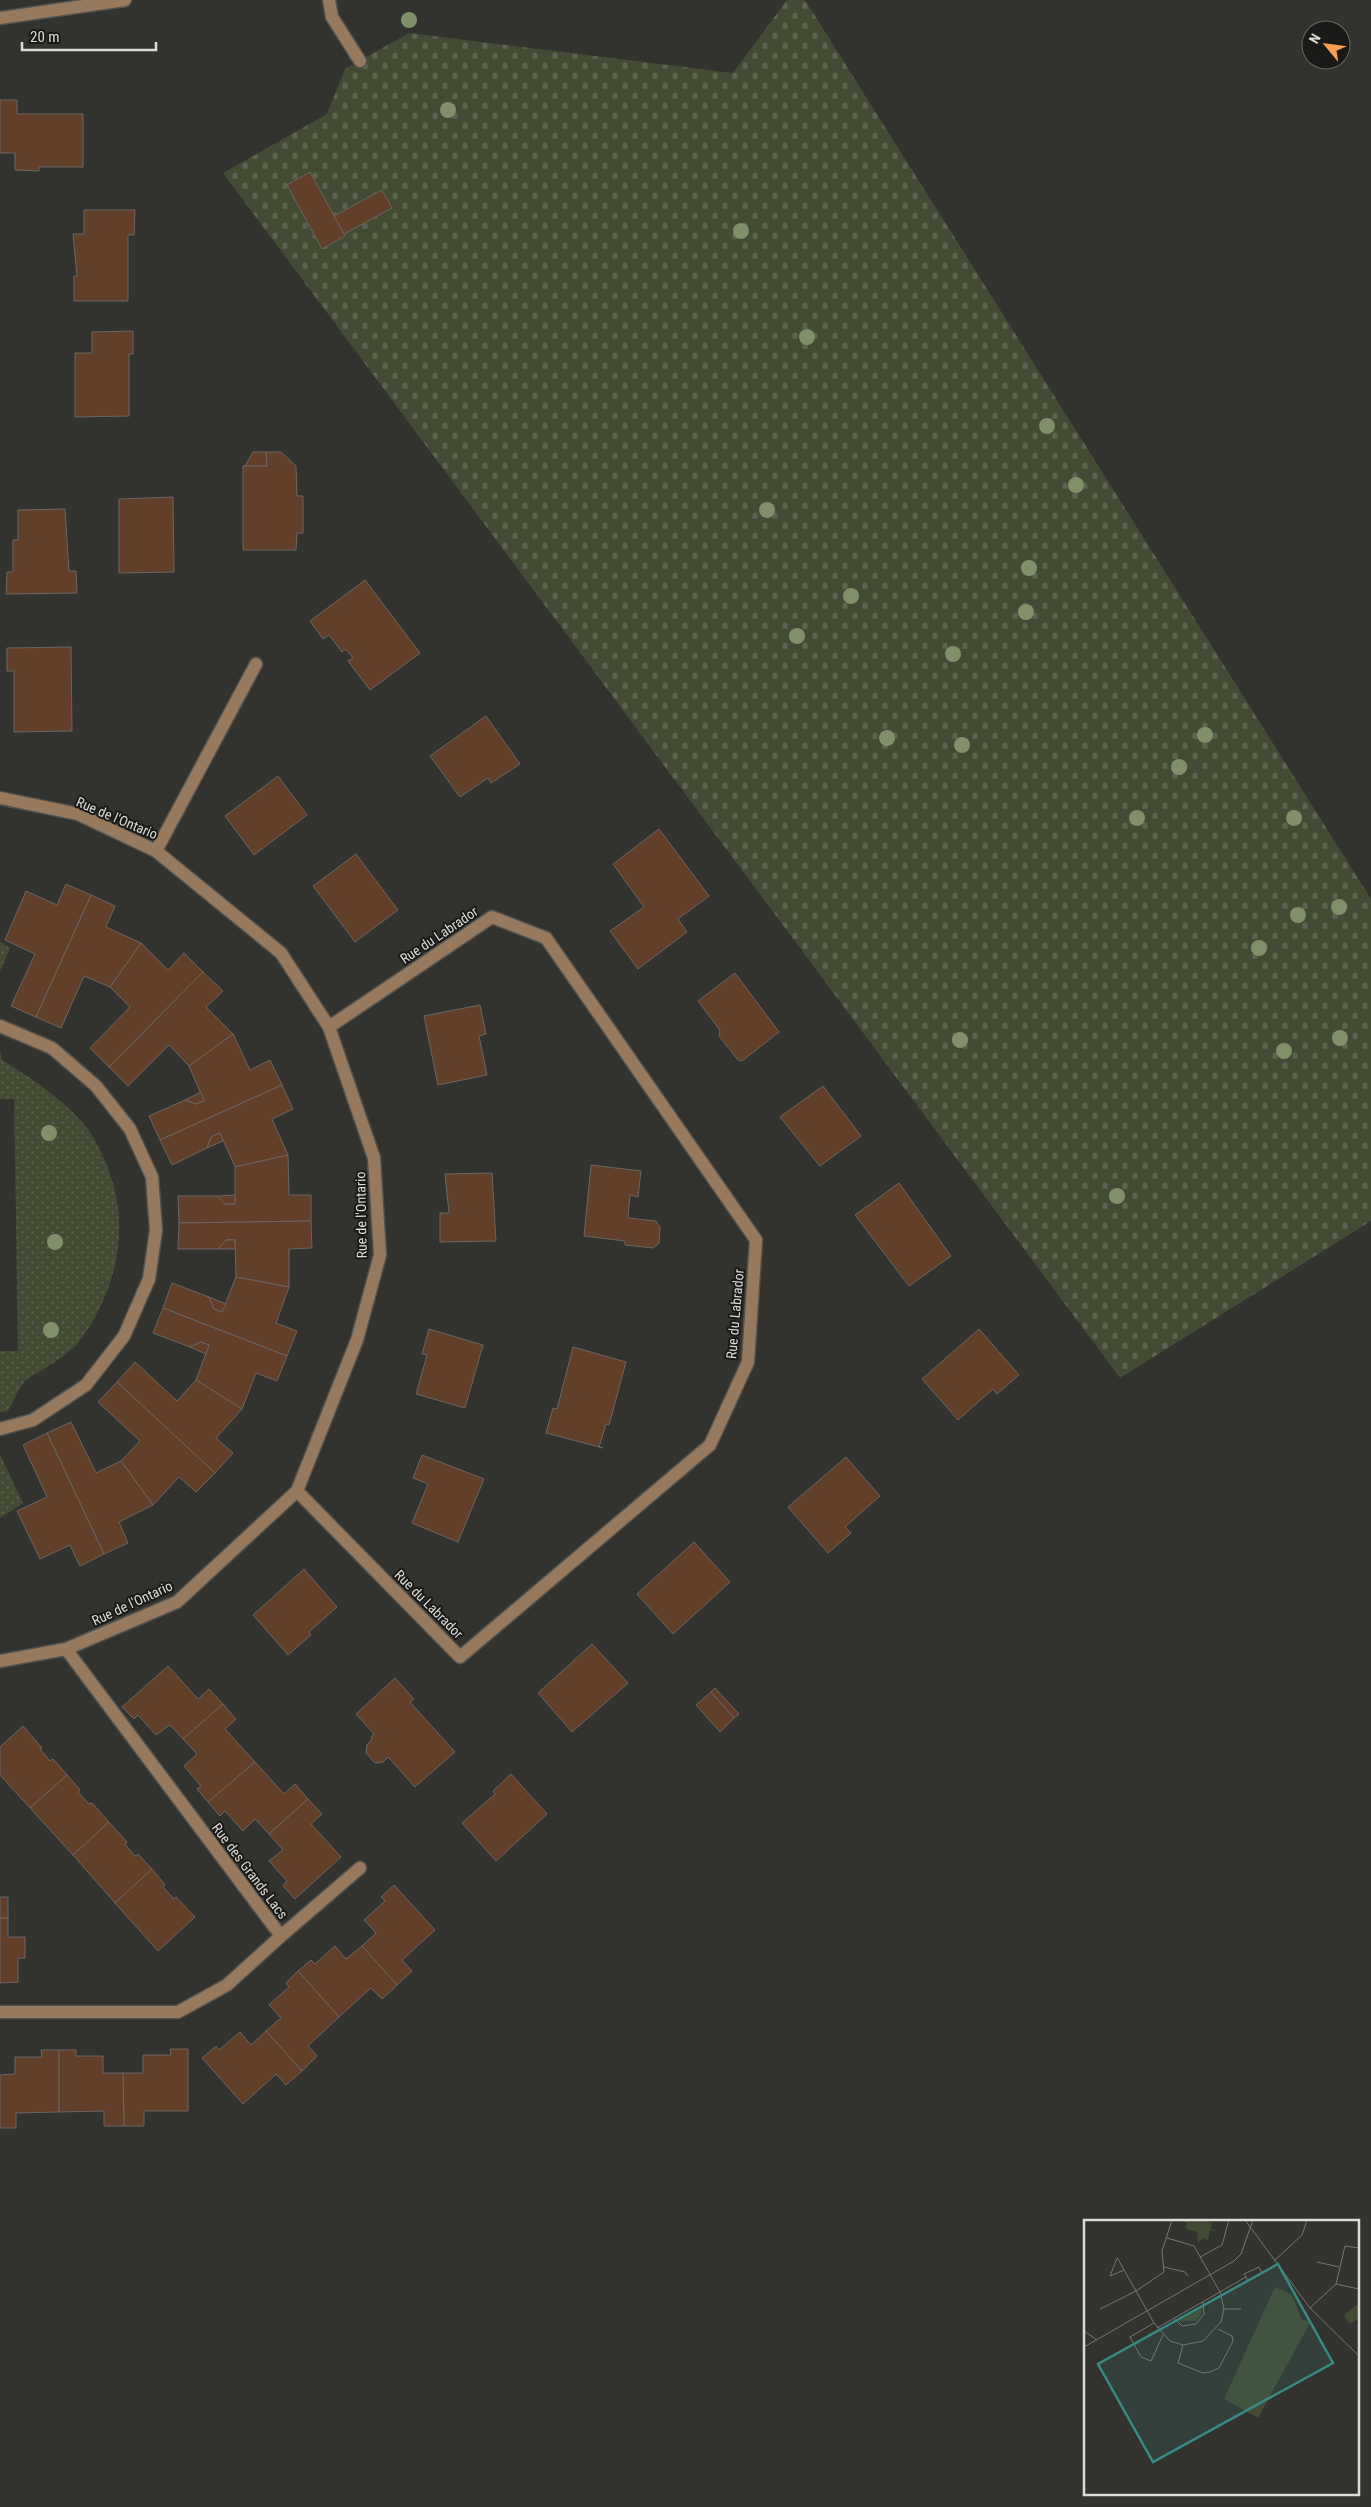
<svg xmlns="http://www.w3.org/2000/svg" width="1371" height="2507" font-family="'Roboto Condensed',sans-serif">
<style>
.grass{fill:url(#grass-dots)}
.cemetery{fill:url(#cemetery-stones)}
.building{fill:#623f28;stroke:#6b6664}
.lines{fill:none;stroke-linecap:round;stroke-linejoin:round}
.minor-casing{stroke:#51514d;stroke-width:15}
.minor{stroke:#97795d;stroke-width:12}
.tree{fill:#829069}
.labels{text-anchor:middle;stroke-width:4;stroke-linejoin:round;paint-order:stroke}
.street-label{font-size:14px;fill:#dcdcd9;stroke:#1a1918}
.inset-road{fill:none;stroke:#767672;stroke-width:1}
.view{fill:#388a83;fill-opacity:0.15;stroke:#388a83;stroke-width:2.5}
.inset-edge{fill:none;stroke:#dcdcd9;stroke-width:2.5}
</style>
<defs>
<pattern id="grass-dots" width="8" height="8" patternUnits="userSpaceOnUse" patternTransform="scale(1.25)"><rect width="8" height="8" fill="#434b34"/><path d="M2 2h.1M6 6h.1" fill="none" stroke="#5e6451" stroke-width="1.8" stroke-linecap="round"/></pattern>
<pattern id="cemetery-stones" width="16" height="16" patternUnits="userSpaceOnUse" patternTransform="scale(1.25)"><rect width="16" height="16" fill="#434b34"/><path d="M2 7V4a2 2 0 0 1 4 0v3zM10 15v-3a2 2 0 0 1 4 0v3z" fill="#5e6451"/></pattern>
</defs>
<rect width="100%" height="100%" fill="#32322e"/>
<g class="grass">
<polygon points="0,942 10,948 0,971"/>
<path d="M0,1050L2,1060C31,1078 60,1097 83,1123C93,1134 101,1151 107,1166C131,1225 118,1286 82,1338C72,1352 55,1362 41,1371C36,1374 29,1377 25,1381C18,1389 13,1402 8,1411L0,1412V1351H18L14,1099H0Z"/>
<polygon points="0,1455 23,1503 0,1518"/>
</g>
<polygon class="cemetery" points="787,0 805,0 1371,899 1371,1221 1120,1378 223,173 327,114 345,69 409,33 733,73"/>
<g class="building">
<polygon points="0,100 17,100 17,114 83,114 83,167 39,167 39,171 15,170 15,153 0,153"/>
<polygon points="310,172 345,236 322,249 287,185"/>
<polygon points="382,190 392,208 344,234 334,216"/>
<polygon points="84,210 135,210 134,235 128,235 128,301 74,301 74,276 77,276 73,234 84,234"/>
<polygon points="133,331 133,354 129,354 129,416 75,417 75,353 92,353 92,332"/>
<polygon points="253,452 266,452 267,466 245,466"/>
<polygon points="266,452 281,452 296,466 297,496 303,496 303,533 297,533 296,550 243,550 243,466 267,466"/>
<polygon points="173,497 174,572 119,573 119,499"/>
<polygon points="65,509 69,571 76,571 77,593 6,594 7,572 13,572 13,540 18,540 18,510"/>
<polygon points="365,580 420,653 370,690 348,661 353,658 346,649 342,652 329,635 323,639 310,621"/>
<polygon points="71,647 72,731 14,732 14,671 7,671 7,648"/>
<polygon points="486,716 520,764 491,783 488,778 460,797 430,756"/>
<polygon points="278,776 307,815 254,855 225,816"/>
<polygon points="659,829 709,896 678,919 687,932 638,969 610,931 644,907 613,864"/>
<polygon points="356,854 398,910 355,942 313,886"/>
<polygon points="66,884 91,895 36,1017 11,1006 35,954 5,940 26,891 57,905"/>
<polygon points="91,895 115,906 106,927 141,943 110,987 84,976 61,1028 36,1017"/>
<polygon points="141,943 168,970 184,953 203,972 109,1067 90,1048 130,1007 110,987"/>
<polygon points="203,972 223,991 206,1007 233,1034 189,1066 169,1045 128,1086 109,1067"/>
<polygon points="735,973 779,1032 742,1061 738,1060 719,1036 720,1030 698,1001"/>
<polygon points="480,1005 486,1034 479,1036 487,1075 438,1085 424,1016"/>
<polygon points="233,1034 250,1070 270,1060 282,1085 160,1140 149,1116 185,1100 196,1104 204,1101 189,1066"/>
<polygon points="282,1085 293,1109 272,1119 288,1155 235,1167 220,1133 211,1137 207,1148 172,1165 160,1140"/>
<polygon points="823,1086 861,1136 820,1166 780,1117"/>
<polygon points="201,1092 204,1101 196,1104 185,1100"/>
<polygon points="220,1133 223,1141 207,1148 211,1137"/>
<polygon points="288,1155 289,1195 311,1195 311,1221 179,1223 178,1196 217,1196 225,1204 235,1204 235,1167"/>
<polygon points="591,1165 641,1171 638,1197 630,1195 628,1218 656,1221 660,1227 659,1243 653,1248 625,1245 625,1241 584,1236"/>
<polygon points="492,1173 496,1241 440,1242 440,1213 449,1213 445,1174"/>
<polygon points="899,1183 951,1256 909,1286 855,1215"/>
<polygon points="235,1195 235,1204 225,1204 217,1196"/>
<polygon points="311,1221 312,1248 289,1249 289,1287 236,1277 235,1240 226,1240 218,1249 178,1249 179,1223"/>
<polygon points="226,1240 235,1240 235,1249 218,1249"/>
<polygon points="236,1277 289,1287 276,1323 297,1331 287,1356 163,1308 172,1283 209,1297 214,1309 222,1312"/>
<polygon points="209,1297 226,1304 222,1312 214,1309"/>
<polygon points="163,1308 287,1356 277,1381 256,1373 242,1409 196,1380 209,1345 201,1342 190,1347 153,1333"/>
<polygon points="429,1329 483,1345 465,1408 416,1394 427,1355 422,1354"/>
<polygon points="979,1329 1019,1375 997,1394 993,1389 958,1420 922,1379"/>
<polygon points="201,1342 209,1345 206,1354 190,1347"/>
<polygon points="573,1347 626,1362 609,1425 606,1424 599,1447 603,1448 546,1433 553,1408 557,1409"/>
<polygon points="135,1362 177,1401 196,1380 242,1409 216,1438 233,1453 215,1473 117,1382"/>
<polygon points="117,1382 215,1473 196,1492 179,1477 153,1505 121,1461 140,1441 98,1402"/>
<polygon points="71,1422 96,1473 121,1461 153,1505 119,1522 128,1543 104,1554 47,1433"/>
<polygon points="47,1433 104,1554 80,1566 70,1545 40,1559 17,1511 47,1497 23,1445"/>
<polygon points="422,1455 484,1479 458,1542 412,1523 428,1484 413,1478"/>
<polygon points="846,1457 880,1496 845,1527 851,1533 828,1553 788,1507"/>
<polygon points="694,1542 730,1582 673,1634 637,1594"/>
<polygon points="304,1569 337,1607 309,1632 311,1635 288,1655 253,1615"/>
<polygon points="592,1644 628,1683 572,1732 538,1693"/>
<polygon points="168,1666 198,1699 209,1689 223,1704 183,1739 170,1725 156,1735 138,1715 134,1719 122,1707"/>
<polygon points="395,1678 414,1699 410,1702 455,1752 415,1787 388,1757 383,1762 375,1763 366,1753 367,1745 372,1739 371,1737 374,1734 356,1714"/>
<polygon points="715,1688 739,1714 734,1718 711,1692"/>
<polygon points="711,1692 734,1718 720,1732 696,1705"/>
<polygon points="223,1704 236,1719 225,1729 255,1762 208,1802 197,1789 201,1786 184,1766 197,1754 183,1739"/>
<polygon points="23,1726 42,1748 40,1749 50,1761 53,1759 67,1775 30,1808 0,1775 0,1747"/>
<polygon points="255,1762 284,1794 295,1784 308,1799 269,1834 255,1819 243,1831 225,1811 220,1816 208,1802"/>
<polygon points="511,1774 547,1814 496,1861 462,1823 495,1794 493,1791"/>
<polygon points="67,1775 80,1790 78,1792 89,1804 92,1803 109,1822 73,1855 30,1808"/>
<polygon points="308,1799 322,1814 311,1824 341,1857 295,1899 283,1886 287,1881 269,1861 283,1850 269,1834"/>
<polygon points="109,1822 127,1842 125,1844 135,1856 138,1854 152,1869 115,1903 73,1855"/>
<polygon points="152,1869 165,1885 163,1887 174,1899 176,1897 195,1917 158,1951 115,1903"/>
<polygon points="394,1885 435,1930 402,1960 412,1971 397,1985 362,1946 376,1933 364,1920 385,1901 381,1897"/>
<rect x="0" y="1897" width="8" height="21"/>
<polygon points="0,1918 8,1918 8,1937 25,1937 25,1958 18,1958 18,1982 0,1983"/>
<polygon points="335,1946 346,1959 362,1946 397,1985 382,1999 371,1988 339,2017 298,1971 311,1960 315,1964"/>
<polygon points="298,1971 339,2017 308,2046 317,2056 302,2071 266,2031 281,2018 269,2005 289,1987 286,1983"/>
<polygon points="266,2031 302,2071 286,2085 276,2074 243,2104 202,2058 216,2046 219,2050 240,2032 251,2045"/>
<polygon points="170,2049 188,2049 188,2111 144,2111 144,2126 124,2126 123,2073 143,2073 143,2055 171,2055"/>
<polygon points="41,2050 59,2050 59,2112 16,2113 16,2128 0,2128 0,2075 15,2074 15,2057 42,2057"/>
<polygon points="59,2050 76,2050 76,2056 103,2056 103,2073 123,2073 124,2126 104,2126 104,2111 59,2112"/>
</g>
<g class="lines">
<g class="minor-casing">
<g id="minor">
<polyline points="329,0 332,17 360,61"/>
<polyline points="0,18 125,0"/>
<polyline points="0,798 78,814 156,851 281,953 329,1027 374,1158 380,1255 357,1340 297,1491 177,1602 66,1649 0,1661"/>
<polyline points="156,851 256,664"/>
<polyline points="0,1026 52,1048 96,1086 130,1129 152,1177 156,1230 149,1279 124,1336 86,1385 33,1420 0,1429"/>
<polyline points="297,1491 460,1657 710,1445 748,1362 756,1240 546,938 492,917 329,1027"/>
<polyline points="281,1936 360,1868"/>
<polyline points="0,2012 178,2012 227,1985 281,1936 66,1649"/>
</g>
</g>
<use href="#minor" class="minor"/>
</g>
<g class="tree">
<circle cx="409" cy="20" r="8"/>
<circle cx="448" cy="110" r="8"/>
<circle cx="741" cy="231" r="8"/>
<circle cx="807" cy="337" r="8"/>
<circle cx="1047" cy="426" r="8"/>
<circle cx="1076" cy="485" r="8"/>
<circle cx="767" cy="510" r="8"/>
<circle cx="1029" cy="568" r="8"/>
<circle cx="851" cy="596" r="8"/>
<circle cx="1026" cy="612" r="8"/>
<circle cx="797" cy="636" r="8"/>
<circle cx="953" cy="654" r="8"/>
<circle cx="1205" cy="735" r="8"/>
<circle cx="887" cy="738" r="8"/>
<circle cx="962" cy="745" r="8"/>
<circle cx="1179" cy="767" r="8"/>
<circle cx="1137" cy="818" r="8"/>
<circle cx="1294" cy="818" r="8"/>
<circle cx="1339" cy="907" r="8"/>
<circle cx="1298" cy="915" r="8"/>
<circle cx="1259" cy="948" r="8"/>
<circle cx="1340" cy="1038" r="8"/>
<circle cx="960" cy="1040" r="8"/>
<circle cx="1284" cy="1051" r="8"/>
<circle cx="49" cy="1133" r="8"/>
<circle cx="1117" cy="1196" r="8"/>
<circle cx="55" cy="1242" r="8"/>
<circle cx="51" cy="1330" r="8"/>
</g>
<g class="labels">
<g class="street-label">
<text transform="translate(117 818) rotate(23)" y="5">Rue de l'Ontario</text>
<text transform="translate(439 935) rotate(-34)" y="5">Rue du Labrador</text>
<text transform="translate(361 1215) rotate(-91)" y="5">Rue de l'Ontario</text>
<text transform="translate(735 1314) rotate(-85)" y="5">Rue du Labrador</text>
<text transform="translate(132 1603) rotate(-25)" y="5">Rue de l'Ontario</text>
<text transform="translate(429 1604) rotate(45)" y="5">Rue du Labrador</text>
<text transform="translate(250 1871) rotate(53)" y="5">Rue des Grands Lacs</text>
</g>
</g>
<g transform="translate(1084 2220)">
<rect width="275" height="275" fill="#32322e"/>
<path d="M93,0H119L128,3L127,9L139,13L126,10L124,21L121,18L114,22L113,12L102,9L103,3ZM118,84L117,95L112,101H93L96,96L98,99L116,89Z" fill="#434b34"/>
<path d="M191,67L208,75L218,100L227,101L174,198L140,179Z" fill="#434b34"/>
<path d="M275,83V98L266,104L260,95Z" fill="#434b34"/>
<path class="inset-road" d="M161,0L226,88L275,136M83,18L110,26L136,72L140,89L137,102L119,121L99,125L86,121L70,103L52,71L80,52L78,31L88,0M116,37L138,25L145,0M190,41L218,15L223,0M233,42L255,47M80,47L101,52L104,56M252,64L275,69M226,88L252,64L261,26L275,28M16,89L52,71L40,50L34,39L33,38L26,56L40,50M140,89H157M90,98L98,106L112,104L120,94L119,82M70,103L46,117L57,137L67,141L79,115M73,108L162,57L160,54L175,47L178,53L164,61L162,57M0,111L13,120M99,125L94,143L119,153L126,152L135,148L149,121L148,116L134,109M0,127L150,41L157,34L169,0"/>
<path class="view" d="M194,44L249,143L69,242L14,144Z"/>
<rect width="275" height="275" class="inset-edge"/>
</g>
<g transform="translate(1326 45) rotate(299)"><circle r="24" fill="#1a1918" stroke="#686765"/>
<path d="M0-4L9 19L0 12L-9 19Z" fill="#fc9e52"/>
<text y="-8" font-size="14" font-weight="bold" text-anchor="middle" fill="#dcdcd9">N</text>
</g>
<path d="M22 42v8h134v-8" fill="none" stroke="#dcdcd9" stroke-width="2.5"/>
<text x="30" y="42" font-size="15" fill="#dcdcd9" stroke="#1a1918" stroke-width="4" paint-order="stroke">20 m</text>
</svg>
